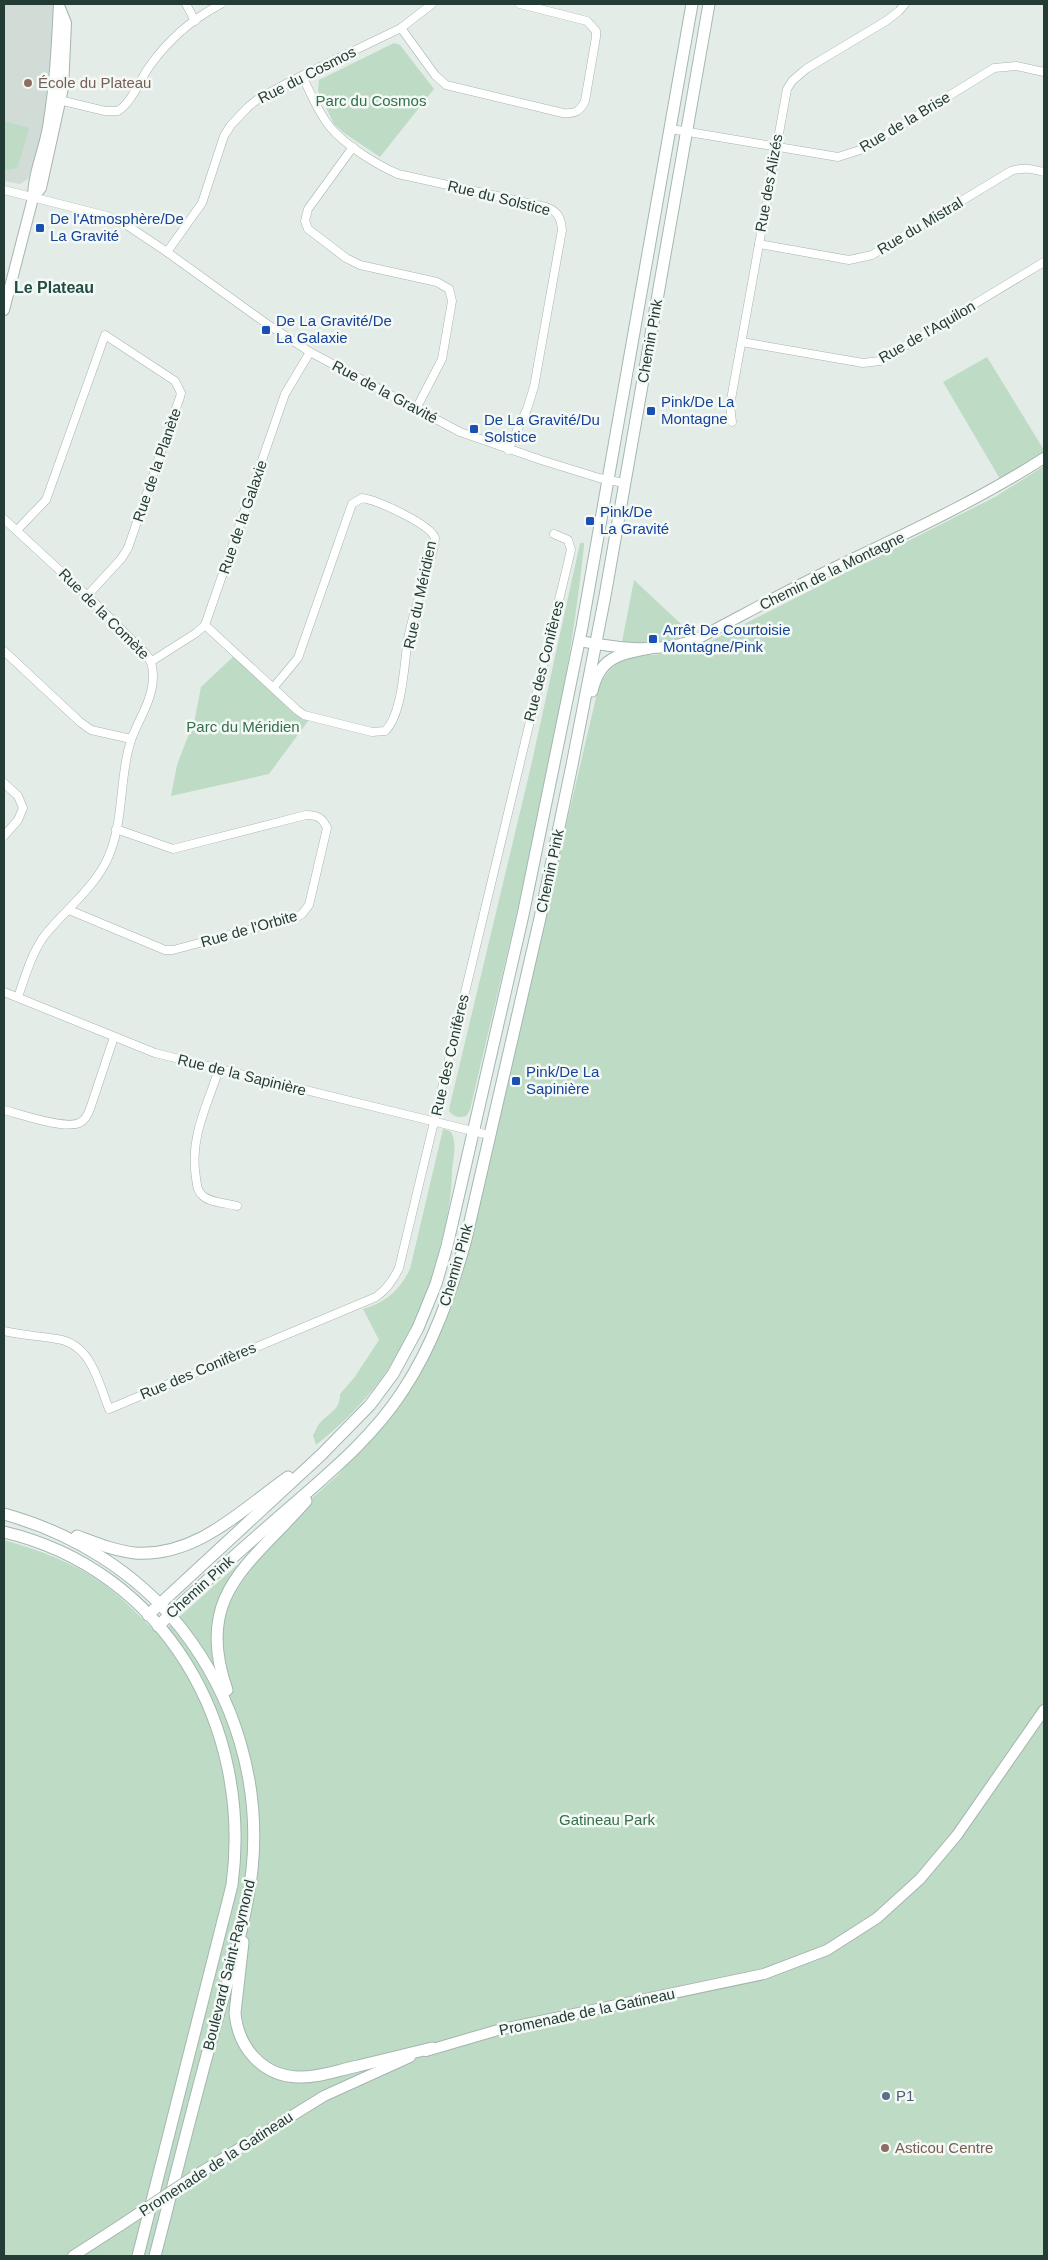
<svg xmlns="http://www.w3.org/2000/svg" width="1048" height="2260" font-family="Helvetica,sans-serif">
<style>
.built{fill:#d2dcd7}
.green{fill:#bedbc6}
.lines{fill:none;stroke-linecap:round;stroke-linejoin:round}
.minor-casing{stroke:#a7b4af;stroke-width:9}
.tertiary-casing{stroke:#a7b4af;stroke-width:12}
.secondary-casing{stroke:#a3b7b0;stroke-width:13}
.minor{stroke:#fff;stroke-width:8}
.tertiary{stroke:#fff;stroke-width:10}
.secondary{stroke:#fff;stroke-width:11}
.tertiary-bridge-casing{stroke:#a7b4af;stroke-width:12;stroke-linecap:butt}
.tertiary-bridge{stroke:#fff;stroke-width:10}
.education-dot{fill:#8d6e63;stroke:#f4f9f6;stroke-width:2}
.transit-dot{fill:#1a4fb4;stroke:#f4f9f6;stroke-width:2}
.service-dot{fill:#5c6f8a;stroke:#f4f9f6;stroke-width:2}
.labels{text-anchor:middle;stroke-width:5;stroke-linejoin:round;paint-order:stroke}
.street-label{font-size:15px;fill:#243c36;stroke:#f4f9f6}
.education-label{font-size:15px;fill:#785e54;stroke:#f4f9f6;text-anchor:start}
.park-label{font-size:15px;fill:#32704a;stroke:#f4f9f6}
.transit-label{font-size:15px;fill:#164399;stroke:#f4f9f6;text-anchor:start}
.service-label{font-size:15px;fill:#4e5e75;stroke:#f4f9f6;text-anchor:start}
.neighbourhood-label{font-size:16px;font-weight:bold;fill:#224d43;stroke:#f4f9f6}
</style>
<rect width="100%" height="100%" fill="#e4ece8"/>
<polygon class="built" points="4,4 53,4 56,39 47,120 28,179 20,184 4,181"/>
<g class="green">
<polygon points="394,43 400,45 434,89 380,157 344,133 334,124 318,91 319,80"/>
<polygon points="4,121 29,128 18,166 14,169 5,170"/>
<polygon points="987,357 1044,450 1044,458 1003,484 943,382"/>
<path d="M1044,466V2256H4V1540C39,1550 75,1563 105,1585C125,1600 141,1618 159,1635L338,1475L397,1409L419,1376L432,1350L459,1282L595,702C611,638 651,664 699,647L995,497Z"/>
<path d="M580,543H584V546C564,737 513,924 470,1110L466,1116C458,1118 454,1117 449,1111L450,1105L531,766Z"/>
<polygon points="634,580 697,639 621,647"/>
<polygon points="236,654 311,717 269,774 171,796 177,765 195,718 201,687"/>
<path d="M443,1129L450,1131C458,1141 453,1159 452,1171C452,1196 447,1219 441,1243C422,1327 384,1392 316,1445L313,1435C315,1432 317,1427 319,1424C328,1413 341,1410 340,1394L354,1378L379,1340L363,1309C386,1302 399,1291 410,1269Z"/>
</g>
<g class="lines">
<g class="minor-casing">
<g id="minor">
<polyline points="186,4 195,21"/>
<path d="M401,28L435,75L446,85L563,113C574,114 580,112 585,101L596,37V31L587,21L520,4"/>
<path d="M302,76C311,93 318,113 331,128C345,145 377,165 398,174L546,207C557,211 561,217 562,230L534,387L527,409L508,450"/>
<path d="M55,99L105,111H118C133,101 139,81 149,67C168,40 192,19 221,4"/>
<polyline points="671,129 838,157 863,149 994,68 1016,66 1044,72"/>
<polyline points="353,147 308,209 305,221 308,229 346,258 360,265 437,282 449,289 452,301 442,359 416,409"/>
<polyline points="4,190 107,216 125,224 167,252 267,324 310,352 460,432 541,460 599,478 624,483"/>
<path d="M759,244L849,260L872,255L1011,171C1023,167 1032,169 1044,172"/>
<polyline points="167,252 202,203 224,136 231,125 248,107 258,99 293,80 401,28 432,4"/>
<polyline points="742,342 863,363 880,361 1044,262"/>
<polyline points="732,422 730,405 787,89 792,81 806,69 886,21 899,11 905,4"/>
<path d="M4,519L94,602L146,654C154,663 154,675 152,687C149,708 134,726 129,747C119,784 124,826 106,862C91,891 65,910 45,935C32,952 25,977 18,997"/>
<polyline points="17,530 46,500 105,335 175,381 181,393 180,397 128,548 121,559 87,596"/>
<path d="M205,625L297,710L304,715L372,732L385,731C403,714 404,663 408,639C414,609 425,579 433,550L435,538C430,524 377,500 362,498L352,504L298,658L273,688"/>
<polyline points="4,651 80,722 91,730 131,739"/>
<polyline points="152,661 196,633 205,625 285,394 310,352"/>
<polyline points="4,783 18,796 23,808 18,820 4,836"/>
<path d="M69,910L165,950H173L297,917L302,914L309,905L327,828C322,817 317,815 306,815L173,849L116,829"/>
<polyline points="4,992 155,1053 489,1135"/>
<path d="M219,1069C207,1106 189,1139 196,1178C197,1185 197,1191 203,1196C211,1203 227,1203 237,1206"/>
<path d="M4,1110C20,1114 68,1131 81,1122C86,1119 88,1114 90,1109L114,1037"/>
<path d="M4,1331C21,1335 39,1336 57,1339C91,1344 98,1381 109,1409L376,1297C387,1289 393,1281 399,1268L571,550L568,540L554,534"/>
</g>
</g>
<g class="tertiary-casing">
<g id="tertiary">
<polyline points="33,198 41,188 63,88 66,23 60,8"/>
<path d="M4,310L33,198C33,174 44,151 48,127C55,86 57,45 59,4"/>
<path d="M579,641C618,648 659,654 697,639C745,614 793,587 842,564C911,531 980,499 1044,458"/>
<polyline points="426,2051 498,2030 764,1974 827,1950 877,1918 920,1879 957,1835 1044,1710"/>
<polyline points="193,2177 324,2096 410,2057"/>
<polyline points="73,2256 121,2225"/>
</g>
</g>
<g class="secondary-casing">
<g id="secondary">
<path d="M592,691C600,657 619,654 650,648"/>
<path d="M4,1514C73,1533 136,1572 181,1628C235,1697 261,1783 252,1870C245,1930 225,1990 209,2048C190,2117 173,2187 155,2256"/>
<path d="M4,1532C165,1570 253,1726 232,1885L138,2256"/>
<path d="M77,1536C96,1543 115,1551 135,1553C197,1557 241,1510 288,1477"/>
<polyline points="148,1615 321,1455 370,1405 393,1374 418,1328 436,1284 447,1246 523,915 582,627 692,4"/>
<path d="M158,1626C200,1586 244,1547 288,1509C328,1474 372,1438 402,1392C433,1346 451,1293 466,1239L540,918L572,765L605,596L709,4"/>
<path d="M227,1690C193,1594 251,1564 306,1501"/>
<path d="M243,1942L235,2013C238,2047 262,2076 298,2077C318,2078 338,2070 358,2066C382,2060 407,2054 432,2048"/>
</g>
</g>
<use href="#minor" class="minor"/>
<use href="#tertiary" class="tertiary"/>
<use href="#secondary" class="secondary"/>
<g class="tertiary-bridge-casing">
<polyline id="tertiary-bridge" points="121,2225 193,2177"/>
</g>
<use href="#tertiary-bridge" class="tertiary-bridge"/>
</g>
<g class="education-dot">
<circle cx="28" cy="83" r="5"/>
<circle cx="885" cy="2148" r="5"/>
</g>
<g class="transit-dot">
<rect x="35" y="223" width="10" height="10" rx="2.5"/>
<rect x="261" y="325" width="10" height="10" rx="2.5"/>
<rect x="646" y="406" width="10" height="10" rx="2.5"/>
<rect x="469" y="424" width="10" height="10" rx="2.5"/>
<rect x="585" y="516" width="10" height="10" rx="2.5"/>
<rect x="648" y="634" width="10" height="10" rx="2.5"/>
<rect x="511" y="1076" width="10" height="10" rx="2.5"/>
</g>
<circle class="service-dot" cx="886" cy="2096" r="5"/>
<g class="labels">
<g class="street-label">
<text transform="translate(307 75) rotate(-27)" y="5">Rue du Cosmos</text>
<text transform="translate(905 122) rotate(-31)" y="5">Rue de la Brise</text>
<text transform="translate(769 183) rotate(-80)" y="5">Rue des Alizés</text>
<text transform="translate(499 198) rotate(14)" y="5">Rue du Solstice</text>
<text transform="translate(920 226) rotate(-31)" y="5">Rue du Mistral</text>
<text transform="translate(927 332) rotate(-30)" y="5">Rue de l'Aquilon</text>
<text transform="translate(650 341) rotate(-80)" y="5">Chemin Pink</text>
<text transform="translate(385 392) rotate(28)" y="5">Rue de la Gravité</text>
<text transform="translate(157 465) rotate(-71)" y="5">Rue de la Planète</text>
<text transform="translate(243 517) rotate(-71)" y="5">Rue de la Galaxie</text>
<text transform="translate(832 571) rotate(-26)" y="5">Chemin de la Montagne</text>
<text transform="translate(420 595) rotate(-78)" y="5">Rue du Méridien</text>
<text transform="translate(104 614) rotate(45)" y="5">Rue de la Comète</text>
<text transform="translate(544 661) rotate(-76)" y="5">Rue des Conifères</text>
<text transform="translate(550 871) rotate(-78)" y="5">Chemin Pink</text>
<text transform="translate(249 929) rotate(-16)" y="5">Rue de l'Orbite</text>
<text transform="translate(450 1055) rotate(-77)" y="5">Rue des Conifères</text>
<text transform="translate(242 1075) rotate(14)" y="5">Rue de la Sapinière</text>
<text transform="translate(456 1265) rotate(-74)" y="5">Chemin Pink</text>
<text transform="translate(198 1371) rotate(-23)" y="5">Rue des Conifères</text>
<text transform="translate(200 1587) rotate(-42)" y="5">Chemin Pink</text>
<text transform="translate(229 1965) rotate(-76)" y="5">Boulevard Saint-Raymond</text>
<text transform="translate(587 2012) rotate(-12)" y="5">Promenade de la Gatineau</text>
<text transform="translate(216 2164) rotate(-33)" y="5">Promenade de la Gatineau</text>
</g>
<g class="education-label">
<text x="38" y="88">École du Plateau</text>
<text x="895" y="2153">Asticou Centre</text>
</g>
<g class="park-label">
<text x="371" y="106">Parc du Cosmos</text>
<text x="243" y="732">Parc du Méridien</text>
<text x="607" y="1825">Gatineau Park</text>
</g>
<g class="transit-label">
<text x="50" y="224">De l'Atmosphère/De<tspan x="50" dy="17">La Gravité</tspan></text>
<text x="276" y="326">De La Gravité/De<tspan x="276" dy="17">La Galaxie</tspan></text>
<text x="661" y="407">Pink/De La<tspan x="661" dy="17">Montagne</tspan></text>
<text x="484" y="425">De La Gravité/Du<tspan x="484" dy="17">Solstice</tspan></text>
<text x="600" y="517">Pink/De<tspan x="600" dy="17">La Gravité</tspan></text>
<text x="663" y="635">Arrêt De Courtoisie<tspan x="663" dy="17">Montagne/Pink</tspan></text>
<text x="526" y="1077">Pink/De La<tspan x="526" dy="17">Sapinière</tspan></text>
</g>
<g class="service-label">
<text x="896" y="2101">P1</text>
</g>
<g class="neighbourhood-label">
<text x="54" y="293">Le Plateau</text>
</g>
</g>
<rect width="1048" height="2260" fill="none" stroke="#243c36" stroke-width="10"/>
</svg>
